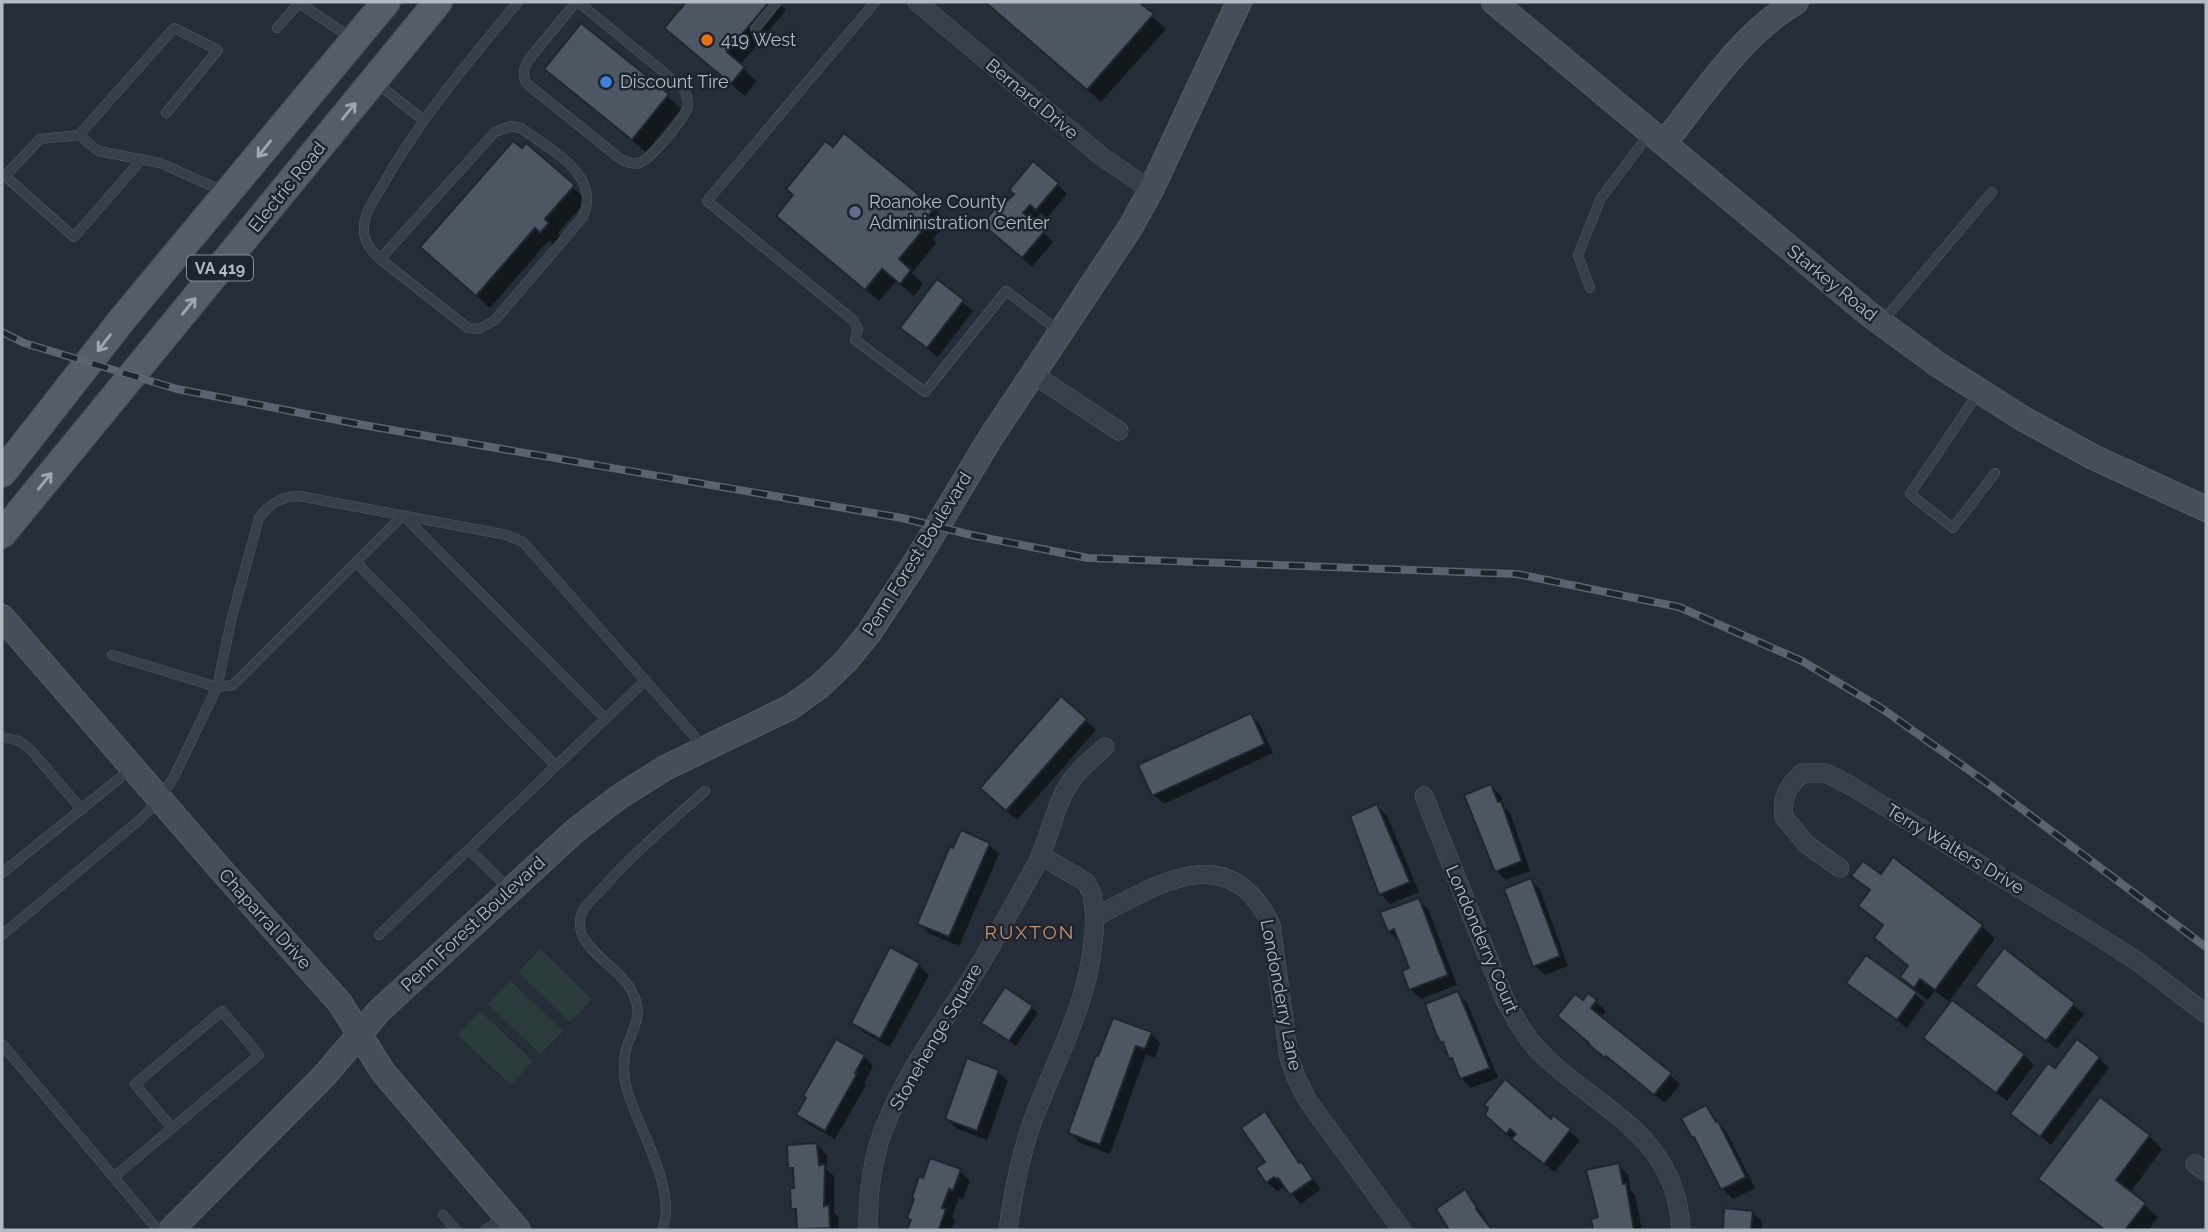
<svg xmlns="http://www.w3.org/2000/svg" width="2208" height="1232" font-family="Raleway,sans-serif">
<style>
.green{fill:#293b3b}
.shadow{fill:#0007}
.building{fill:#4c5763;stroke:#1f262f;stroke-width:2}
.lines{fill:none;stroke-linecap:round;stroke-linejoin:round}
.lane-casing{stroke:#555d66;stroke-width:10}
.street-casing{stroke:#555d66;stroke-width:19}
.secondary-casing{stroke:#555d66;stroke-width:26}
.primary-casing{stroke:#414851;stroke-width:30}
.lane{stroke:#373f48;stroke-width:9}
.street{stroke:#373f48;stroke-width:18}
.secondary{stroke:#464e5b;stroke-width:24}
.primary{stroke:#555e68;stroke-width:28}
.rail-casing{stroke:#5a636f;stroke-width:8}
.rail{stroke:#1d242d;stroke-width:5;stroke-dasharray:16;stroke-linecap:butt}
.oneway{stroke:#9fa8b2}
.food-dot{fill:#e8710a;stroke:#1d242d;stroke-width:2.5}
.shop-dot{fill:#3f7fe0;stroke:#1d242d;stroke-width:2.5}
.service-dot{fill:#5c6f8a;stroke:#1d242d;stroke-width:2.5}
.labels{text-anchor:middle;stroke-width:5;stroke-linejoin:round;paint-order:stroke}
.shield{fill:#1d242d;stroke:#858d97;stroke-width:2}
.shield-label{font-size:16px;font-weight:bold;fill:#b2bac4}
.poi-label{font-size:18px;fill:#b2bac4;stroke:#1d242d;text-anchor:start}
.street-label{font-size:18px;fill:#b2bac4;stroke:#1d242d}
.neighbourhood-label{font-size:19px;letter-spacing:2px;fill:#c89069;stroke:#1d242d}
</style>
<rect width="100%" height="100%" fill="#242d38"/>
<g class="green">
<polygon points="540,949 592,999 570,1022 518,972"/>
<polygon points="511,981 563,1031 540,1054 488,1004"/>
<polygon points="480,1011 533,1061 511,1085 458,1035"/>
</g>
<g class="shadow">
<polygon points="688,2 778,2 786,10 740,65 756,81 745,96 666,28"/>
<polygon points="987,2 1137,2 1166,29 1101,102"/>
<polygon points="546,69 668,96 681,109 646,152"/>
<polygon points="527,146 587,200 558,233 561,237 554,245 549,240 490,308 422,247"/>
<polygon points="1057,184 1067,194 1047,218 1041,213 1033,223 1053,242 1032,267 994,234 1008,204"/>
<polygon points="795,196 934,209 947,222 933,239 936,243 912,273 923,284 914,296 896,281 879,301 778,216"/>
<polygon points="938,282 973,311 938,357 912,337"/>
<polygon points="1061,699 1096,730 1017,820 992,798"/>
<polygon points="1250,715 1260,725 1273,753 1164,804 1154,795"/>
<polygon points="1491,786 1501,796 1505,808 1510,813 1530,871 1506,880 1497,871"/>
<polygon points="1377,806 1387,816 1419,892 1390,904 1381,894"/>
<polygon points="962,832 989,845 999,854 959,946 929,933 919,923"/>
<polygon points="1894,860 1982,926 1995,939 1950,1000 2024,1055 2034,1065 2007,1101 1925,1038 1951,1003 1934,991 1928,1000 1917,992 1915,994 1925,1003 1907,1028 1848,983 1916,991 1902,977 1909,967 1876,937 1884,927 1860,906 1870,892 1854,876 1881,877"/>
<polygon points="1530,880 1540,890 1568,966 1545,975 1535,966"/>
<polygon points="1418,900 1428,909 1457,985 1421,999 1411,989 1411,969 1399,941 1389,931"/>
<polygon points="2004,951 2084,1014 2057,1049 1977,986"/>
<polygon points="919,965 929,975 890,1047 863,1032 853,1023"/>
<polygon points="1457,993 1467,1003 1498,1078 1471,1088 1462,1078 1438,1033"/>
<polygon points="1589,996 1606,1011 1600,1018 1680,1084 1665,1103 1590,1044 1584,1002"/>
<polygon points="1031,1007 1038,1013 1016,1046 983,1022"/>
<polygon points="1151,1034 1160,1043 1155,1058 1146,1054 1110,1154 1080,1143 1070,1133 1097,1057"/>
<polygon points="864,1056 873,1066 864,1083 866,1085 835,1139 808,1124 798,1115"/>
<polygon points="2099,1058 2109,1068 2051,1145 2012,1114 2056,1071"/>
<polygon points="968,1060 998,1072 1008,1081 987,1140 957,1129 947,1119"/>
<polygon points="1706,1107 1727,1133 1755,1188 1733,1199 1723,1189 1700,1144 1693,1137"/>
<polygon points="1264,1114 1274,1123 1301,1165 1321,1189 1301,1204 1285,1186 1277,1191 1267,1182"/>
<polygon points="1554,1118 1580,1140 1555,1172 1523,1149 1497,1125 1551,1121"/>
<polygon points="2149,1136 2162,1149 2130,1193 2158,1217 2148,1230 2103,1230 2053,1192 2040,1179"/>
<polygon points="817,1145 827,1155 827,1170 834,1176 834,1213 838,1217 839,1230 801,1230 798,1214 793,1208 796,1190 795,1172 790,1167"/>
<polygon points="1618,1165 1628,1175 1631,1191 1635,1195 1642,1230 1595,1230 1593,1220 1600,1219"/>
<polygon points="960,1171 970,1181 963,1199 959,1198 952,1217 955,1220 951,1230 909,1230 912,1221 909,1218 924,1180"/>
<polygon points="1464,1192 1474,1201 1492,1230 1453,1230 1439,1210"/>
<polygon points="1726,1210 1752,1212 1762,1222 1762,1230 1725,1230"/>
</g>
<g class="building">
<polygon points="686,2 769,2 727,52 745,67 731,84 664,28"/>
<polygon points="985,2 1139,2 1154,14 1087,90"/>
<polygon points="581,23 669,94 632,140 544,69"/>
<polygon points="844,133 935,208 920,225 924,229 899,259 911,270 900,284 882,269 865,290 776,216 793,195 786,189 825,141 833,147"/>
<polygon points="513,141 522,148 526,143 575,185 545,219 549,223 540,233 535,228 476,296 420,247"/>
<polygon points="1033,161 1059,183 1036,210 1030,205 1023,213 1045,231 1022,258 982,224 1004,198 1007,201 1014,194 1009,190"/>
<polygon points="937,279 964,300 927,348 900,328"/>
<polygon points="1061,696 1087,719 1006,811 980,788"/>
<polygon points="1251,713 1265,744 1152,796 1138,765"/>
<polygon points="1491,784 1498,802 1501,801 1522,861 1495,872 1464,795"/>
<polygon points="1377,804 1410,882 1379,895 1350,816"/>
<polygon points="961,830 990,843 949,937 917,924 950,846 953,848"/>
<polygon points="1893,857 1983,925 1935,990 1920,979 1914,988 1900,977 1908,966 1874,938 1883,925 1858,906 1870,890 1851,876 1863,861 1881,874"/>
<polygon points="1531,878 1560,956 1533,967 1504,889"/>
<polygon points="1419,898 1448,975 1409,990 1402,971 1409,968 1394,929 1388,932 1380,912"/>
<polygon points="890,947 920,963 880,1039 851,1023"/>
<polygon points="2004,948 2075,1003 2046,1041 1975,986"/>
<polygon points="1866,955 1917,992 1897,1020 1846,983"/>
<polygon points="1005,987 1033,1006 1009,1041 981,1023"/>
<polygon points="1458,991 1490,1068 1460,1079 1452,1058 1449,1059 1443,1042 1441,1043 1436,1034 1425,1004"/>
<polygon points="1588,993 1597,1000 1591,1008 1672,1073 1654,1095 1606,1056 1605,1058 1588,1044 1589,1043 1557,1016 1575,994 1583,1000"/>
<polygon points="1952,1000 2025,1054 1996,1093 1923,1038"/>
<polygon points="1113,1018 1152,1032 1145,1049 1136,1046 1100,1145 1068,1133 1096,1055 1098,1056"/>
<polygon points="836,1039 865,1055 855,1073 857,1074 825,1131 796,1115 806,1098 803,1096"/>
<polygon points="2077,1039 2100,1057 2040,1137 2010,1114 2048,1063 2055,1068"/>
<polygon points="967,1058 999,1070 977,1131 945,1119"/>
<polygon points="1505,1079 1551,1119 1553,1115 1571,1129 1544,1164 1511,1139 1516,1134 1510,1129 1506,1134 1485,1115 1488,1108 1484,1105"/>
<polygon points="2100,1097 2150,1135 2116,1180 2146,1203 2125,1230 2105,1230 2038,1179"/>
<polygon points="1706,1105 1716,1122 1718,1121 1746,1177 1721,1190 1694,1137 1692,1138 1681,1118"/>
<polygon points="1265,1111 1299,1163 1301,1161 1313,1179 1290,1195 1278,1178 1276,1179 1274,1177 1266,1183 1256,1168 1265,1162 1241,1128"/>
<polygon points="817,1143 819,1165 825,1164 824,1206 829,1205 830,1228 797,1229 796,1209 791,1209 790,1188 794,1188 793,1168 788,1168 787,1145"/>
<polygon points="930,1158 961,1169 953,1191 949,1189 942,1208 946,1209 939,1229 942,1230 907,1230 911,1220 907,1218 914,1199 912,1198 919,1176 923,1178"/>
<polygon points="1619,1163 1623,1184 1626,1183 1634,1230 1593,1230 1591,1219 1598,1217 1586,1170"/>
<polygon points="1465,1189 1477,1208 1476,1209 1492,1230 1449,1230 1448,1228 1436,1209"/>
<polygon points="1724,1208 1753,1211 1751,1230 1723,1230"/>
</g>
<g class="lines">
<g class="lane-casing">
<g id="lane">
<path d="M576,2L530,58C524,67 522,73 526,83L618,157C625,161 630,165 639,163C650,160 682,121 687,109C689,101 687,95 683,88L578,2"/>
<polyline points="875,2 707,201 853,320 858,329 855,340 925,392 1006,291 1059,331"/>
<polyline points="277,28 299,3 353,39"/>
<polyline points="755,29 777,2"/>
<polyline points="378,84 423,120"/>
<polyline points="166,113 218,50 174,28 79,135 98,151 160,163 223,191"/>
<path d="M511,126L521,128C550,150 602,174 583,217L495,320L479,329L468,328L380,259L495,132Z"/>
<polyline points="79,135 40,139 5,176 74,237 142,159"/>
<path d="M380,259C370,249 363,241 364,227C364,213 374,200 381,188C419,120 468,62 518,2"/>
<polyline points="1590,288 1578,255 1601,198 1650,133"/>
<polyline points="1882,322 1992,192"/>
<polyline points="1979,392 1910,494 1953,528 1995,473"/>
<polyline points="356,562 556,766"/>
<polyline points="112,655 217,687 233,685 403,515 605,718"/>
<polyline points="2,737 19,741 30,749 82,810"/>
<polyline points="469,849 510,890"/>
<polyline points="2,873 131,769"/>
<path d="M2,935L143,817L160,798L174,777L217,687L232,617L259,518C270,503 280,497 299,496L507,535L523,542L703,746"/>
<polyline points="379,935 646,680"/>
<polyline points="2,1044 158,1230"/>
<polyline points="114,1177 259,1055 222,1011 135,1084 172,1128"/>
<polyline points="443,1215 456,1230"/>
<polyline points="485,1230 505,1218"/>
<path d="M662,1230C679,1191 637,1127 627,1089C623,1076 623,1059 627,1046C633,1029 643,1015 634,996C625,973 598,961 585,940C580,933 579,923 581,915C584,905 595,897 601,890C633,854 669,823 705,791"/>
</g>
</g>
<g class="street-casing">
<g id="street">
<polyline points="917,2 1101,156 1151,190"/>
<polyline points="1033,374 1119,431"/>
<path d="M1424,796L1505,1000C1516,1019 1526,1039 1542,1054C1601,1112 1676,1134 1681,1230"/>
<polyline points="1041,856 1086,882 1092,894 1095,917"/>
<path d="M1840,868L1806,844L1784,817C1781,798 1788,786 1802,773H1826L1851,786L2093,933L2137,961L2206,1014"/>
<polyline points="2195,1164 2206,1172"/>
<path d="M868,1230C868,1196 871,1163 883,1131C904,1076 939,1028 971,979C993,944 1013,905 1034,869C1050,841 1053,807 1071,781C1081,767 1093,758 1105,747"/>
<path d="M1008,1230C1013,1193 1020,1156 1033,1120C1060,1048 1093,998 1095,917C1157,885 1229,836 1271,925L1289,1057L1296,1077L1308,1101L1402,1230"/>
</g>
</g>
<g class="secondary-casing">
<g id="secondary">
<polyline points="1494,2 1869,314 1937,364 2022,418 2093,457 2206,509"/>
<path d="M1664,143C1704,94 1741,34 1796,2"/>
<polyline points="2,617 223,872 340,1003 383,1072 518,1230"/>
<polyline points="171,1230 325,1075 379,1011 576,830 619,797 665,768 791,707 820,686 846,661 869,633 917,560 991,437 1130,228 1151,190 1239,2"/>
</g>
</g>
<g class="primary-casing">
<g id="primary">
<polyline points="2,473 125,316 386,2"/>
<polyline points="2,534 438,2"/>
</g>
</g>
<use href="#lane" class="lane"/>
<use href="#street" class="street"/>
<use href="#secondary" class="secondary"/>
<use href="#primary" class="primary"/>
<g class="rail-casing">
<polyline id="rail" points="2,332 24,343 177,389 363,425 902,518 976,536 1088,558 1517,574 1679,607 1802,661 1881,708 1990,785 2206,947"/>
</g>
<use href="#rail" class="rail"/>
</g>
<defs><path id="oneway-shaft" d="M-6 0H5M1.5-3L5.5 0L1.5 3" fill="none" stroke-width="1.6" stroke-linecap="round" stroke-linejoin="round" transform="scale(1.75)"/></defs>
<g class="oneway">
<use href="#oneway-shaft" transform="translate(349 111) rotate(-51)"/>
<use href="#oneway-shaft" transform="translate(264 149) rotate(129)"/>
<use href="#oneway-shaft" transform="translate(189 306) rotate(-51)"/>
<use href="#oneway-shaft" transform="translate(104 343) rotate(128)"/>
<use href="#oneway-shaft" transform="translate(45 481) rotate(-51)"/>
</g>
<circle class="food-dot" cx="707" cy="40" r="7"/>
<circle class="shop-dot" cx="606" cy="82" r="7"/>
<circle class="service-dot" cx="855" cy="212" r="7"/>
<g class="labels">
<rect class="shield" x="187" y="255.5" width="66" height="25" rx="5"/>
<g class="shield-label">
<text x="220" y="274">VA 419</text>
</g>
<g class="poi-label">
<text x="721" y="46">419 West</text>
<text x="620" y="88">Discount Tire</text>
<text x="869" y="208">Roanoke County<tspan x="869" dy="21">Administration Center</tspan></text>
</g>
<g class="street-label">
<text transform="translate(1032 99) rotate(40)" y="6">Bernard Drive</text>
<text transform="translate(287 187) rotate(-51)" y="6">Electric Road</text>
<text transform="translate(1832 283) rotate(39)" y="6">Starkey Road</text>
<text transform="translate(917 554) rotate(-58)" y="6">Penn Forest Boulevard</text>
<text transform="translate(1955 849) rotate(31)" y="6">Terry Walters Drive</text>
<text transform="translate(265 919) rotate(48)" y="6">Chaparral Drive</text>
<text transform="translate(473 924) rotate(-43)" y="6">Penn Forest Boulevard</text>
<text transform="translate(1482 939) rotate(67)" y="6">Londonderry Court</text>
<text transform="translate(1281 995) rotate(79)" y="6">Londonderry Lane</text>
<text transform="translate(936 1037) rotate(-60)" y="6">Stonehenge Square</text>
</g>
<g class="neighbourhood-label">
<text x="1030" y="939">RUXTON</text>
</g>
</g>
<rect width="2208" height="1232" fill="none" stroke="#b2bac4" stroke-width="7"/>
</svg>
